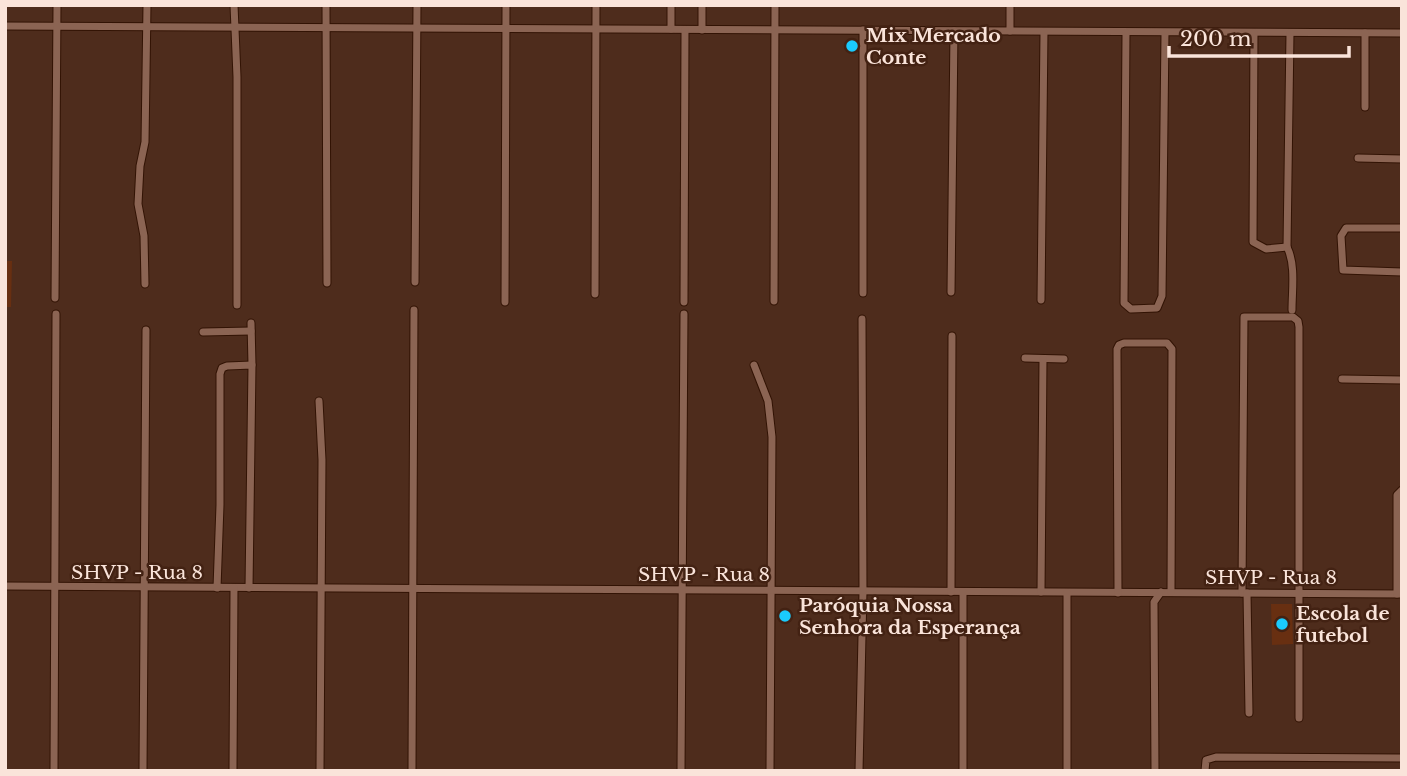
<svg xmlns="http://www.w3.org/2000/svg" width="1407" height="776" font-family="'Libre Baskerville',serif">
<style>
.pitch{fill:#682f11}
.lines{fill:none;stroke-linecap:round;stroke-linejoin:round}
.minor-casing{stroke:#321304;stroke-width:9}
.minor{stroke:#8b6453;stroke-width:7}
.poi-dot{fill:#1acafc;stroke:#432213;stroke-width:2.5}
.labels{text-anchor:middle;stroke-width:5;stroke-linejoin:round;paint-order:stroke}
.poi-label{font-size:19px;font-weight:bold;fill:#fae4da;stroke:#432213;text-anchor:start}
.street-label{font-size:19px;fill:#fae4da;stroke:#432213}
</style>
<rect width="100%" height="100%" fill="#4e2c1c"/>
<g class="pitch">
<polygon points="5,261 12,261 11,307 5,307"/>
<polygon points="1271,604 1292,604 1293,644 1272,645"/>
</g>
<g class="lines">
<g class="minor-casing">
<g id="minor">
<polyline points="234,5 237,77 237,305"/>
<polyline points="326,5 327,283"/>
<polyline points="671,5 671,29"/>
<polyline points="5,26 1402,33"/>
<polyline points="702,30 702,5"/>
<polyline points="1010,31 1010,5"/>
<polyline points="1126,33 1124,303 1131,309 1157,308 1162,296 1165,33"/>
<path d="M1254,33L1253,242L1266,249L1287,247C1296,265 1292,290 1292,310"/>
<polyline points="1365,107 1365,33"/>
<polyline points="1358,158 1402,159"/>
<polyline points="1402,228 1346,228 1341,236 1343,270 1402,272"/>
<polyline points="1287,247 1290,33"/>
<polyline points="415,282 417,5"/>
<polyline points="145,284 144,236 138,204 140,166 145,142 147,5"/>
<polyline points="951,292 954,31"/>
<polyline points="863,293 863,30"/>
<polyline points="595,294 596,5"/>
<polyline points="55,298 57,5"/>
<polyline points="1041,300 1044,32"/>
<polyline points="774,301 775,5"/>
<polyline points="505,302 506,5"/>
<polyline points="684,302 685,30"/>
<polyline points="251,323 252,365"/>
<polyline points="203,332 251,331"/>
<polyline points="1025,358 1064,359"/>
<polyline points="754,365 768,401 772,437 770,771"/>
<polyline points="1342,379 1402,380"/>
<polyline points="319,401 322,460 320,771"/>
<polyline points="5,586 1402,594"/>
<polyline points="217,588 220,505 220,374 222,368 227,366 252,365 249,588"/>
<polyline points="951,592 952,336"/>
<polyline points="1041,592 1043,359"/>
<polyline points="1118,593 1117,349 1119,345 1124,343 1167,343 1172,349 1171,592"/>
<polyline points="1242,593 1244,317 1293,317 1298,321 1299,327 1299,718"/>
<polyline points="1247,593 1249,713"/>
<polyline points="1397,594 1397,495 1402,490"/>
<polyline points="54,771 56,314"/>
<polyline points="143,771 146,330"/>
<polyline points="233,771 234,588"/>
<polyline points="412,771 414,310"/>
<polyline points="681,771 684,314"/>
<polyline points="859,771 863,591 862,319"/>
<polyline points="963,771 963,592"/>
<polyline points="1067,771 1067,593"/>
<polyline points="1155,771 1154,602 1161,592"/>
<polyline points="1205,771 1206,760 1216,757 1402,758"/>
</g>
</g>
<use href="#minor" class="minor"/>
</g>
<g class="poi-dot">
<circle cx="852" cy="46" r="7"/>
<circle cx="785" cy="616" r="7"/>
<circle cx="1282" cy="624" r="7"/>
</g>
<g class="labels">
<g class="poi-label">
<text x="866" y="42">Mix Mercado<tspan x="866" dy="22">Conte</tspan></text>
<text x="799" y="612">Paróquia Nossa<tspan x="799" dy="22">Senhora da Esperança</tspan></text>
<text x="1296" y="620">Escola de<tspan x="1296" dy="22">futebol</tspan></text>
</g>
<g class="street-label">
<text x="137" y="579">SHVP - Rua 8</text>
<text x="704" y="581">SHVP - Rua 8</text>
<text x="1271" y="584">SHVP - Rua 8</text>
</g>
</g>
<rect width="1407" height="776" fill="none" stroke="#fae4da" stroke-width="14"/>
<path d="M1169 46v10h180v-10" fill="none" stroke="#fae4da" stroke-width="3.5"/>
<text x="1180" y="46" font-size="21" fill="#fae4da" stroke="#432213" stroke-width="5" paint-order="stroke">200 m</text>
</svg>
